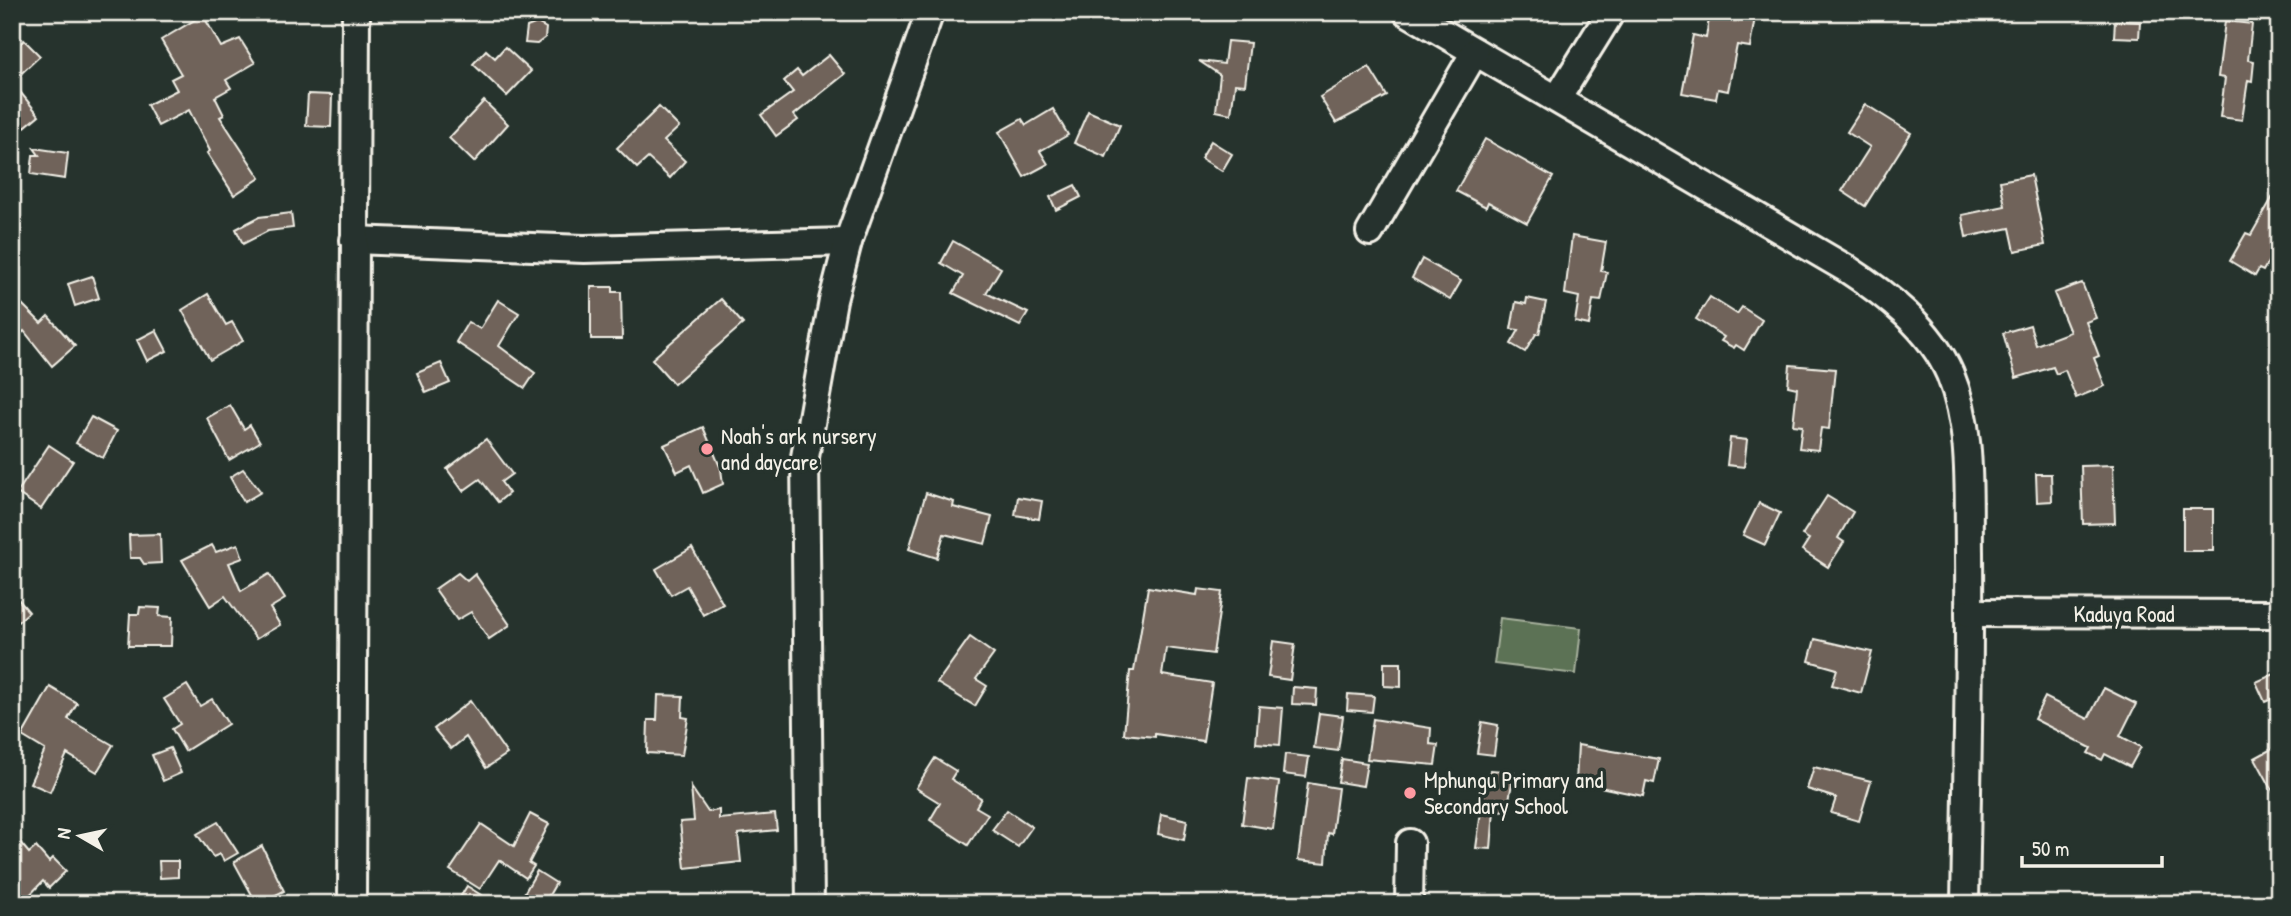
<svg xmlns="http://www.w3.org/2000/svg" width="2291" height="916" font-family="'Patrick Hand',sans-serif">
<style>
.park{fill:#5c7255;stroke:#a8b29e;stroke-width:2}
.building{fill:#6f645a;stroke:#f4f1e8;stroke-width:2}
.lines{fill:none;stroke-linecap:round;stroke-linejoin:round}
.minor-casing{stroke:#f4f1e8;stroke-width:32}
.minor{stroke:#26332d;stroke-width:26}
.poi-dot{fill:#ff9aa2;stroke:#26332d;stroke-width:2.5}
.labels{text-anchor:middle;stroke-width:7;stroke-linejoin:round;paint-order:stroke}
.poi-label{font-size:23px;fill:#f4f1e8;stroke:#26332d;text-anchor:start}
.street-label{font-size:23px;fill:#f4f1e8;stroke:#26332d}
</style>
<rect width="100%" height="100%" fill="#26332d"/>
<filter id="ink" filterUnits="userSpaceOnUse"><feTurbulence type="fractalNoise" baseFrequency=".0143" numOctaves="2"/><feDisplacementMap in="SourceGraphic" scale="14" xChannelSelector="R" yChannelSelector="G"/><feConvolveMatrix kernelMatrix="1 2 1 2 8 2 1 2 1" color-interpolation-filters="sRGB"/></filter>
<g filter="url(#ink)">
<polygon class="park" points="1500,618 1581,628 1576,674 1494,664"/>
<g class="building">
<polygon points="1710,12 1755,17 1750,47 1737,45 1728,91 1718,89 1716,99 1682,93 1693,35 1706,38"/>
<polygon points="203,15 221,47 240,39 255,63 226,80 231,88 215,97 224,115 220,117 260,178 234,195 207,153 210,151 189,110 158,126 147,105 177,90 171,79 181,74 161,40"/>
<polygon points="2115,21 2140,22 2139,38 2114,37"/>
<polygon points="2225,21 2252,24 2248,60 2254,61 2252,81 2248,80 2242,120 2220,117 2225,78 2218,77"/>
<polygon points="537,23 546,28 545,38 537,44 525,43 527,27"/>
<polygon points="24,40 40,56 12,82 39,115 20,131 12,122 12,52"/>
<polygon points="1227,41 1250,43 1245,85 1235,84 1231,114 1216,111 1220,75 1199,61 1224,64"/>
<polygon points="505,47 531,71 507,96 473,64 486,50 495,58"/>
<polygon points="829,55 845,74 794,115 798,120 776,136 761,115 793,92 784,81 797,70 802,76"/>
<polygon points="1369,67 1387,96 1336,123 1320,97"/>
<polygon points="308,94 332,95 331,127 306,126"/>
<polygon points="484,101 508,124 474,162 449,138"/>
<polygon points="1865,104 1911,133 1865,206 1842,191 1870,147 1847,132"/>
<polygon points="659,107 679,127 664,141 685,161 670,178 648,158 637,168 617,148"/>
<polygon points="1053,109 1068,135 1040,151 1048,164 1024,177 999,132 1022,119 1026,125"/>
<polygon points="1088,111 1120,125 1106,157 1074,143"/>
<polygon points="1485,139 1553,177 1527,223 1488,202 1486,207 1456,191"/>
<polygon points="1211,141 1232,154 1222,171 1201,158"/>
<polygon points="34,148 68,153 65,179 31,174 33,155 39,155"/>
<polygon points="2031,175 2045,245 2015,251 2010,228 1966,237 1962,215 2005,206 2000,181"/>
<polygon points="1075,185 1081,197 1056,210 1050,197"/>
<polygon points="2279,186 2279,243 2263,271 2259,269 2255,276 2230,261 2246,233 2251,235"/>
<polygon points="291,213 293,228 268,231 243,244 236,229 259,217"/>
<polygon points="1572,236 1606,242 1601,271 1607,272 1601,301 1593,300 1589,325 1575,322 1579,297 1565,294"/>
<polygon points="953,241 1001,268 986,293 1028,313 1020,326 953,293 963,276 941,263"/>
<polygon points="1422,259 1461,281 1450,300 1412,278"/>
<polygon points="92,276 99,298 75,306 68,284"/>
<polygon points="2082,283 2096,318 2086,322 2099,356 2094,358 2105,386 2076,398 2065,370 2056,374 2053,367 2016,378 2003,333 2030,325 2036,345 2070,332 2054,293"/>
<polygon points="591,287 613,287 613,292 621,292 622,339 591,339"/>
<polygon points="208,294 226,325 232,322 243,341 210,360 182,310"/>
<polygon points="1710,297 1737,314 1742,307 1762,320 1744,350 1736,345 1734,348 1721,341 1724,337 1696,319"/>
<polygon points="1527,298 1546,302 1539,334 1536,334 1525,352 1511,344 1519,330 1511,329 1516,302 1526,304"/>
<polygon points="721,299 743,324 674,384 652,359"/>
<polygon points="498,300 519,313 499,346 535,373 525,388 456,342 468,322 480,329"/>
<polygon points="19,301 41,323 48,316 75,346 52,366 24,331 12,343 12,309"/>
<polygon points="156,330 167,351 147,361 137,340"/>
<polygon points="441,363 450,383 426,393 417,373"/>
<polygon points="1790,365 1835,369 1829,429 1821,428 1818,450 1799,448 1802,426 1793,425 1797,388 1788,386"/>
<polygon points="230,405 244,429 250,425 260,442 229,460 207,418"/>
<polygon points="91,417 117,431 103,458 76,443"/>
<polygon points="703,427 721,469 723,484 703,493 691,465 677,472 664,445"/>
<polygon points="1730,438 1747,440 1744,467 1727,465"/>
<polygon points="486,439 512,474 501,482 509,493 498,502 480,479 463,491 447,469"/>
<polygon points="49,445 73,461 41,509 17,493"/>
<polygon points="2113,465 2115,523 2083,524 2081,466"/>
<polygon points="243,469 261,492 244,502 230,477"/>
<polygon points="2036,474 2051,474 2052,501 2037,502"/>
<polygon points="926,493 954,502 953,507 992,517 985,544 944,534 937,558 909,549"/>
<polygon points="1827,496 1853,512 1838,538 1844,542 1828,567 1802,550 1809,539 1802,535"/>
<polygon points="1018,497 1042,501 1039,519 1015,515"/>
<polygon points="1759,503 1780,513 1765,545 1743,535"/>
<rect x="2183" y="509" width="30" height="42"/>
<polygon points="160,534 161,563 144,564 140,558 130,558 129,535"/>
<polygon points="238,544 243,558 229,563 241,591 269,574 285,599 270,608 280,625 256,639 225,596 210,606 182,560 212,545 216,552"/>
<polygon points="692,548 723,604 703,615 687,586 671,595 656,569"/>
<polygon points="458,573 467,581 475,574 510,625 489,639 471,612 457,620 435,589"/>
<polygon points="1148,587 1197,595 1198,589 1222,592 1213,654 1166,648 1162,675 1212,683 1203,741 1155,734 1155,737 1124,734 1130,671 1134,671"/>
<polygon points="12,592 29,612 12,627"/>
<polygon points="140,607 160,608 159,616 172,617 171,646 128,646 130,614 139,614"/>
<polygon points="970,637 994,654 976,679 987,686 975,706 937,683"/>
<polygon points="1815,639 1872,652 1861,693 1832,685 1837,669 1809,661"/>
<polygon points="1273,641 1295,644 1290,680 1268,677"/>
<polygon points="1384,663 1401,663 1401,687 1384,686"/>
<polygon points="2279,672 2279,696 2265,702 2256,682"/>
<polygon points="187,685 200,706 212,699 228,724 185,751 172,729 180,724 164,699"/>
<polygon points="50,687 77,703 68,719 113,745 97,772 67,754 50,792 30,783 45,750 22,736"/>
<polygon points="1293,687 1317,689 1316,705 1292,704"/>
<polygon points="2104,688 2136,704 2120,736 2141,747 2130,767 2105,754 2102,760 2088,753 2091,748 2034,719 2045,697 2088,719"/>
<polygon points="1348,694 1374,696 1372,712 1347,710"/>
<polygon points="658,695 683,696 682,717 688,718 682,755 647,753 648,720 657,720"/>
<polygon points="470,701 507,754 486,768 466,737 451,749 434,729"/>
<polygon points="1259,706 1283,708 1280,745 1256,743"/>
<polygon points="1319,713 1343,716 1338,751 1314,748"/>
<polygon points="1373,719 1431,728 1430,744 1438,745 1435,765 1367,759"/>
<polygon points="1482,722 1498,725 1494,755 1477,753"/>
<polygon points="1578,745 1659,759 1654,783 1646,781 1643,796 1576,782"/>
<polygon points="2279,745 2279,802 2255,758"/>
<polygon points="170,748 181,773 163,781 152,755"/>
<polygon points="1285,754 1309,757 1306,777 1283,774"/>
<polygon points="935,758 956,771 951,779 981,798 976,807 988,814 968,845 930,820 940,803 916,788"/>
<polygon points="1342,759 1367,763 1363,786 1338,782"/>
<polygon points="1814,767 1871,781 1859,821 1831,813 1836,798 1807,789"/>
<polygon points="1490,770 1514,772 1507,811 1494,810 1491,849 1476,848 1485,783 1489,783"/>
<polygon points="1248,778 1279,782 1273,829 1242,824"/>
<polygon points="1308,783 1338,788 1332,834 1328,833 1326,863 1298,860"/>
<polygon points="691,787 708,812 719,810 719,819 775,814 777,830 738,834 741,862 685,868 680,822 694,821"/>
<polygon points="1007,810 1032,827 1018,847 992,830"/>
<polygon points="530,814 549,824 529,863 534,866 526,878 499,860 480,889 450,870 481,824 514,846"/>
<polygon points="1161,814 1187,820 1184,840 1158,834"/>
<polygon points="218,822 238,853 224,861 220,854 213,857 197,834"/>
<polygon points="12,833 29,853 36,847 49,862 53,858 66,871 49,888 43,881 26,899 12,887"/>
<polygon points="262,846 284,891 257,904 234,862"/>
<polygon points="159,861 178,861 178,877 160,878"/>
<polygon points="537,871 556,883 544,904 532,904 522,897"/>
<polygon points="467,886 495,904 456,904"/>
</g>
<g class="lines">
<g class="minor-casing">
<g id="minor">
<path d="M1407,12L1847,269C1887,295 1930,328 1950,374C1973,430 1968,493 1969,552C1970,669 1967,787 1965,904"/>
<polyline points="1557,99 1611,12"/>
<polyline points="1370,232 1475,52"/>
<polyline points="354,240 584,249 848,242"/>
<polyline points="1969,613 2279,614"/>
<polyline points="352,904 356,12"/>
<polyline points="810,904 805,457 833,300 848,242 930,12"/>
<polyline points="1409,904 1410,843"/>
</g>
</g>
<use href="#minor" class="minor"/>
</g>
</g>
<g class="poi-dot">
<circle cx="707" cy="449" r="7"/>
<circle cx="1410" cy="793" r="7"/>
</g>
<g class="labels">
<g class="poi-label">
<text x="721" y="444">Noah's ark nursery<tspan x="721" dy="26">and daycare</tspan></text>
<text x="1424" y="788">Mphungu Primary and<tspan x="1424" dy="26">Secondary School</tspan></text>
</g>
<g class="street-label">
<text x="2124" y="622">Kaduya Road</text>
</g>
</g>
<rect width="2291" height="916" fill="none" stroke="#26332d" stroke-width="42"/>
<rect x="21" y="21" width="2249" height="874" fill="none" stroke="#f4f1e8" stroke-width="2.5" filter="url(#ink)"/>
<g transform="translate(80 836) rotate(279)" stroke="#26332d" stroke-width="5" paint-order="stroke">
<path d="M0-5L12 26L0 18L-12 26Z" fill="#f4f1e8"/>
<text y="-10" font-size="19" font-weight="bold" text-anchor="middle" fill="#f4f1e8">N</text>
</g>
<path d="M2022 856v10h140v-10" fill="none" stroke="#f4f1e8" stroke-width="3.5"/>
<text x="2032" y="856" font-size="21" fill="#f4f1e8" stroke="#26332d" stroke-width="5" paint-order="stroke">50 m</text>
</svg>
